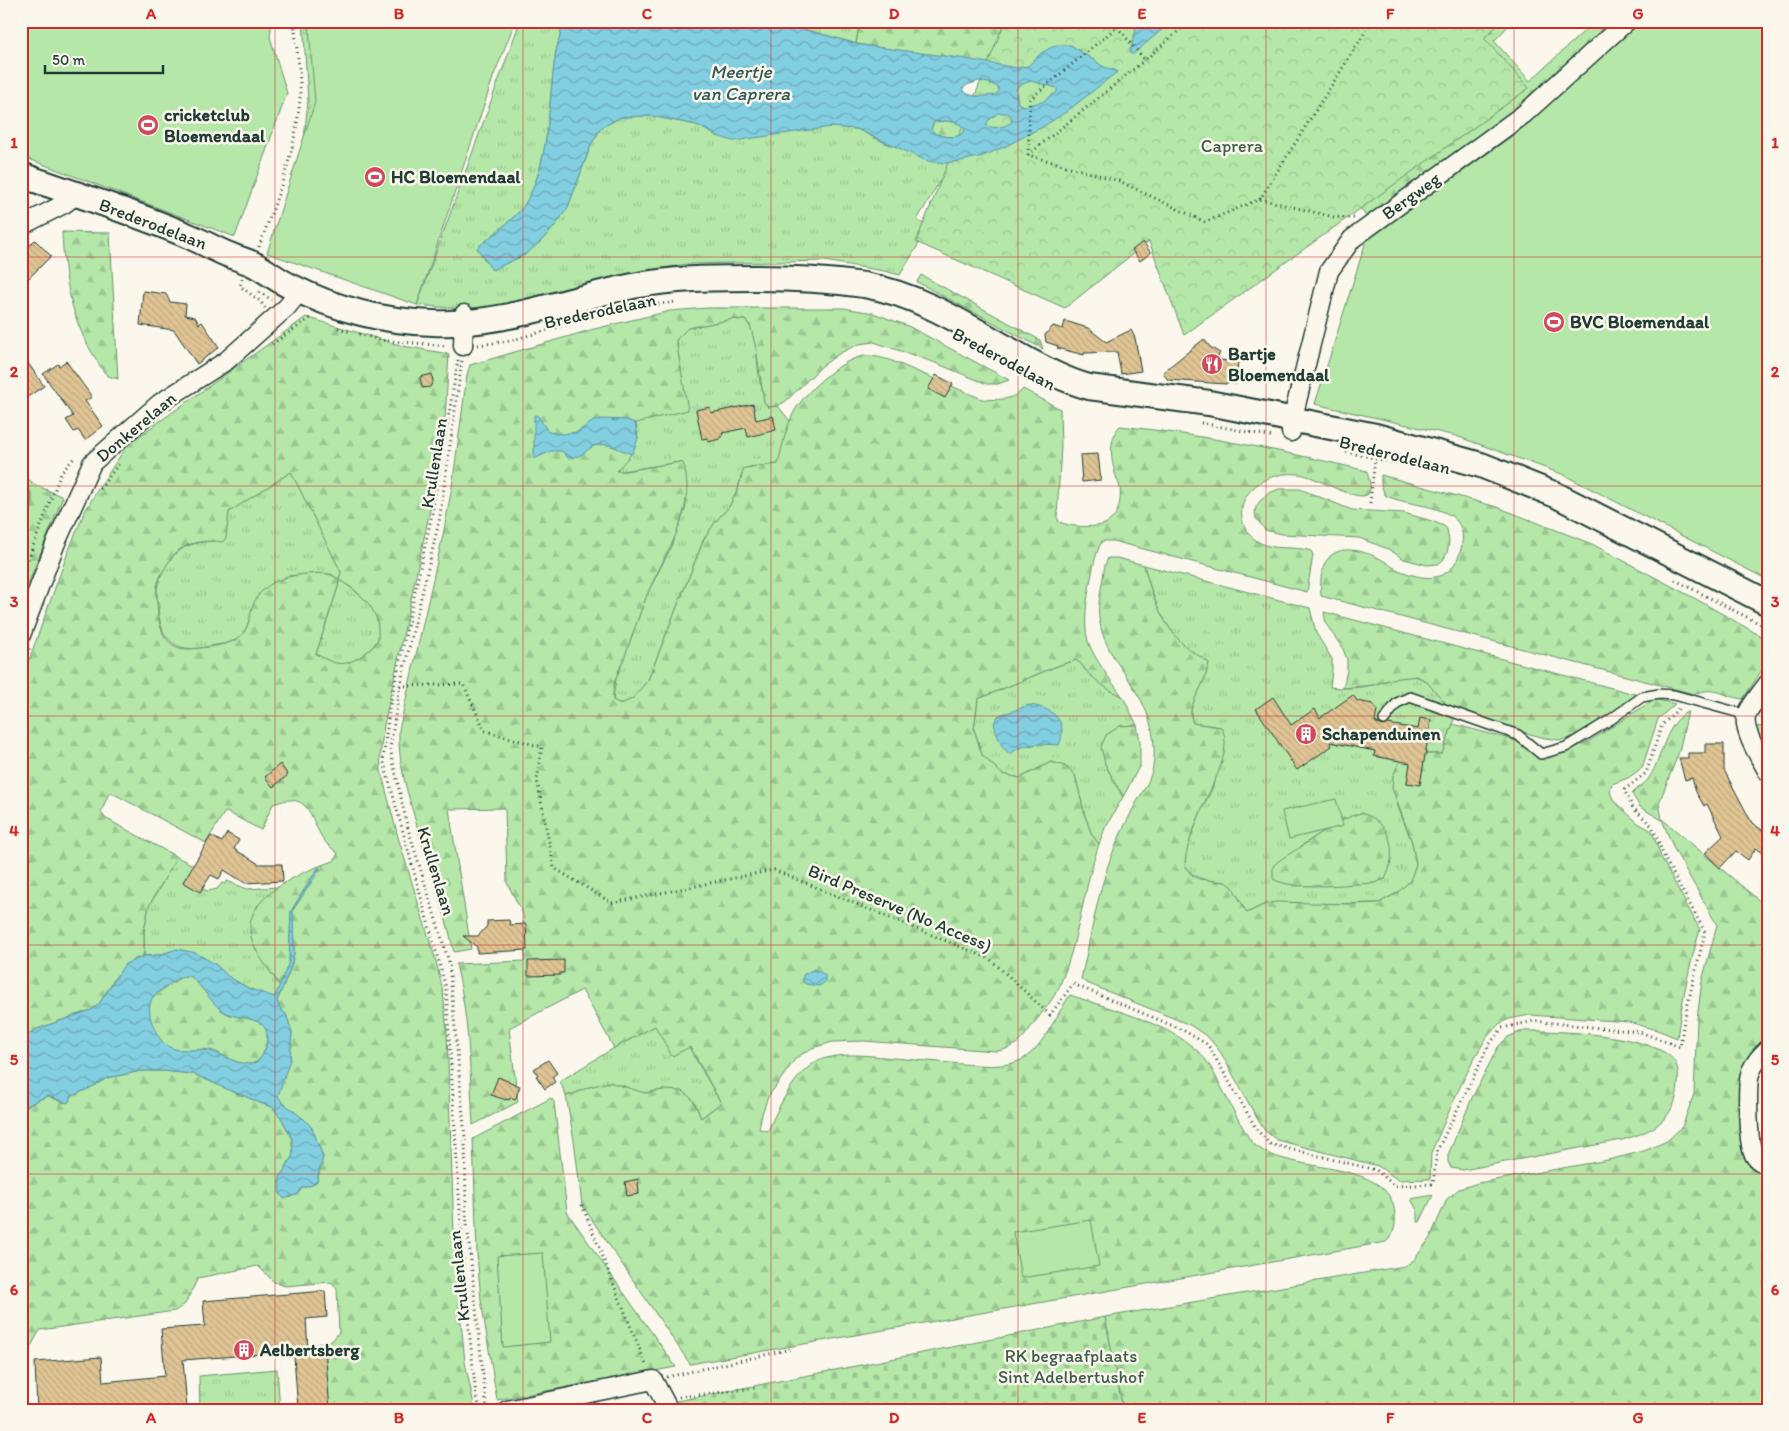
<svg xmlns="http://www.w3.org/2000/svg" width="1789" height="1431" font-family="Itim,sans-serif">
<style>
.grass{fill:url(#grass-tufts);stroke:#6a926e;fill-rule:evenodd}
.forest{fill:url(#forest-firs);stroke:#6a926e;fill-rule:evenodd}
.cemetery{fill:url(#cemetery-stones);stroke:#6a926e}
.park{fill:url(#park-crowns);stroke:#6a926e}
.pitch{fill:#b4e7a8;stroke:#6a926e}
.water{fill:url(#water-waves);stroke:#5b959c;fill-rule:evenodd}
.building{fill:url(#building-back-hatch);stroke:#1f3d34}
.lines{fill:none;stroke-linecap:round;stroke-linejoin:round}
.lane-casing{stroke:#1f3d34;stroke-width:12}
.street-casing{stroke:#1f3d34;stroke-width:21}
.secondary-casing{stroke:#1f3d34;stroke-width:28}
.path{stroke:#1f3d34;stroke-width:3;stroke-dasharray:1 4;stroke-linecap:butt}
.lane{stroke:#fbf7ec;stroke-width:9}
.street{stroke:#fbf7ec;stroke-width:18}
.secondary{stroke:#fbf7ec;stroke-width:24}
.grid{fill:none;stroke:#d62828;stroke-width:1;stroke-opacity:0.55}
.labels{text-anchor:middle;stroke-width:5;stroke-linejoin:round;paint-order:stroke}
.poi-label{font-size:18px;font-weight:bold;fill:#1f3d34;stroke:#fbf7ec;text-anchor:start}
.park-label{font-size:18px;fill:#3d5f4b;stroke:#fbf7ec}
.street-label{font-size:18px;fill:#1f3d34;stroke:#fbf7ec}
.water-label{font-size:19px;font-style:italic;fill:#335a57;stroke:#fbf7ec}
.neatline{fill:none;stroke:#d62828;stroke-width:2}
.grid-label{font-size:16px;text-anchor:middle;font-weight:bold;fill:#d62828}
</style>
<defs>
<pattern id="grass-tufts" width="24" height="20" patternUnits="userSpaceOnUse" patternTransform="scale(1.25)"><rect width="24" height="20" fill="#b4e7a8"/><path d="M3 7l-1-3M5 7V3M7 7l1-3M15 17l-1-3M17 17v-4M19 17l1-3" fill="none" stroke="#9ac791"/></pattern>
<pattern id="forest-firs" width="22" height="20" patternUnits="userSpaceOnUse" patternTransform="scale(1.25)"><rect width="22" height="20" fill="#b4e7a8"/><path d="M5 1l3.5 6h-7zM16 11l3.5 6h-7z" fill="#9ac791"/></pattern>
<pattern id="cemetery-stones" width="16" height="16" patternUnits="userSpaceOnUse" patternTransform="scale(1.25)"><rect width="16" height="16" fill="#b4e7a8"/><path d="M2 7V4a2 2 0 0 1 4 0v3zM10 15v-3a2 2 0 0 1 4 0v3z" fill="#9ac791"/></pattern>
<pattern id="park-crowns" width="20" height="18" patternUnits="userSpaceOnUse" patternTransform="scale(1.25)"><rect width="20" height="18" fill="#b4e7a8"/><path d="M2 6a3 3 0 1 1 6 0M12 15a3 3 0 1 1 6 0" fill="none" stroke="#9ac791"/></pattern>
<pattern id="water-waves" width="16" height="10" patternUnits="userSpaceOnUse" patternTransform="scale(1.25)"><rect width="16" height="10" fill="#83cfe2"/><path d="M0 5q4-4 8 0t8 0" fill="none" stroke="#6ba9b8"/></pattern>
<pattern id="building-back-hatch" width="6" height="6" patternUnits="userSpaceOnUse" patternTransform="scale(1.25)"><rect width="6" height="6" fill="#e0c494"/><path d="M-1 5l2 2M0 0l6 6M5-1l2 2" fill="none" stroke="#c0a980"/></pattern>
</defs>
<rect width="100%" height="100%" fill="#fbf7ec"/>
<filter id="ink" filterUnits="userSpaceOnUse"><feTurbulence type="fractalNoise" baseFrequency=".02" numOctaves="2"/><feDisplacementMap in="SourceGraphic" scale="10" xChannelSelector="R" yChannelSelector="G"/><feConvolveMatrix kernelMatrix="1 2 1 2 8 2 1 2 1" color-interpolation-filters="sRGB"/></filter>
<g filter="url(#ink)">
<g class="grass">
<polygon points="303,21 337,21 340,58 304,139 308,101"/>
<path d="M503,21H561C563,35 556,45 555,58C548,104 550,163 525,204C519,215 489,238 477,248L492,270L509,262L540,242L555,226L568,207L591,145L601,128L621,117L651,116L697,125L717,136L831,127L857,129L885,143L951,162L917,220L929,227L900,275L884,271L824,261L688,264L618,276L503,305L472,310L417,305L518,27Z"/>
<path d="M726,21H860L856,44C830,36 803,28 776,25C759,23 742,24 726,21Z"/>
<path d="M733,319L745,320C759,333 756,359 759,376C761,387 765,397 768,407L778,406L790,421L778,464L749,467L741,475L738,489L729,507L716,521L704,539L648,680C641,690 627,711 613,700L616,679L647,594L670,549L685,510L687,501L680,462L616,472L638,438L635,423L680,366L676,340L688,328Z"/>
<path d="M21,469C38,499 32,509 21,538Z"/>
<path d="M291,471L342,572L339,579C355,591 376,604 379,626C379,630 379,638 377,641C371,650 356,662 345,664C335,666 325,659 316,654L338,587L339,580L331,574H313L286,576C276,587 258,602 252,614C247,623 247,633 237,639C230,644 219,644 211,646C174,655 159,640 158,604C157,598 156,591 158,585C160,574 170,556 180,550C190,543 202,542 213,541L227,521L229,512Z"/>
<path d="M1144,565L1310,608L1316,633L1332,659V670L1330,687C1344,689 1358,688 1372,685C1389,681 1411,669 1427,682C1438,690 1446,703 1455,714L1453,724L1442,754H1425V744L1400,761L1393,776L1398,807L1412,842L1416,864L1411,881L1397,893L1379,903L1263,905L1247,913L1225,882C1207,880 1198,881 1185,867V853L1201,811L1213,787L1221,727L1193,723C1186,708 1198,695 1203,682C1206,676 1207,669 1209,663C1202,658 1196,654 1189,650C1164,630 1151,595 1144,565ZM1344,818L1385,879L1373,883L1293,886L1301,846Z"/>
<path d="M1076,660L1080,662L1086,671L1111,691L1123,697L1137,725L1120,726L1105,764L1123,797L1105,828L1099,844L1092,835L1085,816L1075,775L1065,766L1051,762L1020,778L1002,774L982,755L974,729L978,699L1057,666ZM1006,713L1039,744L1018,747L998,716Z"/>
<polygon points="177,857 199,868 201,889 208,891 217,889 222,883 225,884 227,881 247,889 278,887 257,906 256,949 280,986 275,998 250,989 229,977 215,964 177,949 159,955 144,956 144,930 149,906"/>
<polygon points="655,1026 689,1047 721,1103 701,1118 693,1100 663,1090 645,1093 635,1091 622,1085 589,1087 576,1093 566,1096 560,1081 614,1048"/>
<polygon points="277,1369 280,1410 200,1410 199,1376"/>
</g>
<g class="forest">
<polygon points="860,21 1138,21 1017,68 856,44"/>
<polygon points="1446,21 1513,21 1494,41 1530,81 1595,21 1616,21 1534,97 1367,218 1341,179"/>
<path d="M945,121C953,122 961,122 965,130C959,140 946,137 936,134L931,129L934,122Z"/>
<path d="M62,232L110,233L118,379C115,378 110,377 107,375C103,372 99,364 96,359C71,321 64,277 62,232Z"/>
<polygon points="921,275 1040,340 1043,349 917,282"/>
<path d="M707,308H844L873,313L908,326L1009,380L998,384H987L933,362L874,342L859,344L840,353L822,366L786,401L778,406L768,407L764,402L756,348L750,325L745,320L733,319L688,328L676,340L688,410L636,423C640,447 632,454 616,471H625L680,462L683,463C686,469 686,478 687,485C687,526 662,559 647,595C639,615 632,636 625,656C619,670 611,685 613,700L621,704L632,699L648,680L704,539L716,521L729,507L738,489L744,468L778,464C782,448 785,431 792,416C801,395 840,359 864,356C873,355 881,358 890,360L982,399C996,400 1013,401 1023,389L1060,409L1061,446L1057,517L1059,522C1072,527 1084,527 1097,526C1116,524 1122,505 1120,488C1119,482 1115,476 1114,469C1110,455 1110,436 1120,426C1204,435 1285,451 1367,471C1368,477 1373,489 1368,494C1359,503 1317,478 1304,475C1286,471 1267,476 1254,487C1245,495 1240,507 1242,518C1243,525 1246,530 1250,535C1268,554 1289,544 1311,551L1313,555L1307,592L1113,541H1102C1095,554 1093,568 1090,583C1087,601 1083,622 1088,641C1094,659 1112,682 1123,697C1110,691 1100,684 1089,674C1084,669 1082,663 1076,660L1057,666L978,699L974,729L982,755L1002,774L1020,778L1051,762L1065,766L1075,775L1085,816L1092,835L1099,844C1083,890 1079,940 1060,985C1054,998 1043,1012 1034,1023C1022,1039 1017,1049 995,1051L864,1041L833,1042L812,1048L796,1058L768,1097L762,1114L759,1129L768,1131C777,1109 795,1072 818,1061C841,1051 869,1056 894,1058C916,1060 939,1062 962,1064C979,1065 1002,1068 1019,1061C1042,1051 1056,1015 1070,995C1110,1009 1187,1027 1210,1066C1221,1085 1230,1106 1242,1126C1245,1131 1248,1138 1252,1142C1283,1177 1392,1155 1395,1215C1396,1226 1394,1234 1386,1242L690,1364L582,1205L574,1140L566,1096L576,1093L589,1087L609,1082L645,1093L663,1090L683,1091L693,1100L701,1118L721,1103L690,1047L672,1056L655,1026L614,1048L582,990L509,1028L518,1102L473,1125C470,1071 469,1016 456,964L525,961L523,914L507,883L505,808L449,809L471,949L454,952C444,906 425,858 413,812C405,783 398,761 399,730L443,535L452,487L467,375L470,365L594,329L670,311Z"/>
<path d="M306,317L403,346L449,354L445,419L437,477L384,725L380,756L381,771L398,837L435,958L443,991L447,1033L455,1263L465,1362L475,1410H330L308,1355V1346L332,1341L339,1332L337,1289L331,1282L285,1286L274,1282L258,1266L198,1278L185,1304L175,1311L40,1330L21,1364V1177L24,1165L23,1152L21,1151V1111L36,1101L48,1096L64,1103L72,1096L90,1088L107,1078L141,1071H162L194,1074L231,1091L247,1097L260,1103L273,1107L282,1119L292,1139L293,1155L280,1177L290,1198L302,1188L312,1185L317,1181L323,1157L312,1128L305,1120L282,1102L277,1096L290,1059L292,1032L286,1014L281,1010L277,1001L291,967L294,953L293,910L320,868H318L291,911L289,962L280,986C270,970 251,950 250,929C248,895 306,869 334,861L338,853C329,847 324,842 319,832C312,819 309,799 288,800C284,800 278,803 273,804L261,830L227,812L224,813L206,843L112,793H109L101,812L105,818L177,857L149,906L144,930V956L135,959L116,976L99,1004L91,1010L37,1029L21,1039V682L68,552L84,513L98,489L128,444ZM291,472L341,572L339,579C329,572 318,573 306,574C287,576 267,581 256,599C248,612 252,629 237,639C226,646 202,648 189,649C161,650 158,621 157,601C157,596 156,590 157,586C159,576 171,556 179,550C191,541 209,540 223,542L226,538L229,512ZM339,580C356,589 379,608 378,630C378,634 379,638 377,641C374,647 368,651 363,655C343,668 336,665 316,654L338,587Z"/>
<polygon points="24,475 34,484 63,497 21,602 21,538 32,508 32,496"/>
<path d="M1381,475L1497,507L1592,544L1696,599L1768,640V661L1743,699C1723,697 1717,685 1694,694L1321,596C1320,581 1320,559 1337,552C1351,546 1372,554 1384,561C1390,565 1395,569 1401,571C1428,582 1452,582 1461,549C1473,501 1410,509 1385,495L1381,485Z"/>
<polygon points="1279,489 1300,489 1352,510 1404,513 1432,521 1444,526 1447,529 1449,542 1447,553 1443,560 1438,564 1427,565 1404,559 1388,549 1359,538 1282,534 1265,530 1256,518 1255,513 1256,507 1260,501 1269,493"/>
<path d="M1108,558H1117L1144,565C1151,595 1164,630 1190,650C1196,654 1203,658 1209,663C1207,669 1206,676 1203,682C1198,695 1186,709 1193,723L1221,727C1235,751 1209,789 1201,811C1194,829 1185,848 1185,867L1192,875L1199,879L1225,882L1232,886L1247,913L1263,905L1275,902L1350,904L1379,903L1397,893L1410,881L1416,864L1412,842L1392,788L1393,776L1400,761V755L1425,743L1426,754H1442L1453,724L1543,748L1569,750L1588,742L1655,699L1675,704L1658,719L1642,768L1628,778L1612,784L1610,789L1611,795L1617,804L1638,823L1652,831L1661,857L1700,930C1689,966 1682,1001 1677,1038L1657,1030L1629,1022L1530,1015L1509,1019L1499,1024L1487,1037L1475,1057L1457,1093L1431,1153L1430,1179L1398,1180L1378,1166L1277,1140L1265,1131L1258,1120L1221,1053L1209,1038L1190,1025L1087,983L1081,979C1089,945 1095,908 1105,875C1111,855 1120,834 1130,815C1143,787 1156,780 1154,745C1153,729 1147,709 1138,695C1123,667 1104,652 1099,618C1097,605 1103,579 1105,565Z"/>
<polygon points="1324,612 1642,696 1575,738 1559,740 1545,738 1455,714 1426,681 1417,676 1391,679 1373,685 1343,688 1347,670 1347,660 1343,649 1326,624"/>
<path d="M1688,711L1679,752L1659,803L1662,819L1768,908V1039L1760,1045L1742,1116L1748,1163L1768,1167V1410H1123L1105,1317L1405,1266L1414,1260L1430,1238L1447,1199L1459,1189L1478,1183L1608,1160L1644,1151L1667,1141L1682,1127L1694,1094L1697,1019L1702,981L1717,925L1674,849L1662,820L1640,807L1632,794C1637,787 1645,785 1649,778C1664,755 1663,727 1688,711Z"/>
<polygon points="1137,725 1140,741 1140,765 1123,797 1105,764 1101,747 1106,735 1120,726"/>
<polygon points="1768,726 1768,749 1760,750 1755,727"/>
<path d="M1361,813C1392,821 1398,854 1385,879L1374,883C1349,884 1293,891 1273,879V866C1282,857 1292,853 1302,846C1323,832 1336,820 1361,813Z"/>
<path d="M189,976C197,978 213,1006 226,1013C237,1019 257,1016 265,1027C268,1033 267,1040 266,1046C259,1072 242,1065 224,1056C220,1054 215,1051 210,1050C195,1047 175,1056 163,1043C153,1033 144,1009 153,997C157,992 164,989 169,986C176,980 180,977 189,976Z"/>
<path d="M1522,1031C1553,1030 1662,1034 1676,1064C1680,1073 1678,1088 1676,1098C1668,1125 1646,1133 1622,1140L1463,1170L1451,1168L1448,1162V1155L1472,1098L1498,1047L1508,1037Z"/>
<polygon points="551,1098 554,1102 567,1212 676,1367 497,1400 481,1300 477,1254 473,1139"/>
<polygon points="1433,1195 1420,1222 1417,1222 1417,1210 1411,1199"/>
</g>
<polygon class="cemetery" points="1105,1317 1123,1410 683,1410 677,1401"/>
<polygon class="park" points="1005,21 1502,21 1484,38 1529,88 1184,335 1149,241 1065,308 916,242"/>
<g class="pitch">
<polygon points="21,21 272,21 270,37 287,93 235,237 21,156"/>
<polygon points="310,21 515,22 494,75 417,305 267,253 315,102 309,28"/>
<polygon points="1641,21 1768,21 1768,580 1562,474 1456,436 1315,404 1366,241 1523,128"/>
<polygon points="1336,799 1343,826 1289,839 1282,811"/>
<polygon points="1091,1220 1099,1266 1021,1278 1013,1232"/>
<polygon points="543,1253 550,1342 503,1347 497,1256"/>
</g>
<g class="water">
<path d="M561,21H726L745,24L775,25L810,31L861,45L960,58L1017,68L1028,66L1041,53L1056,45H1071L1104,67L1115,70L1117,72L1066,112L1044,126L1006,146L983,156L961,161L943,163L927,161L857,129L831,127L733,141L717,136L697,125L651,116L621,117L601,128L591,145L568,207L555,226L540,242L525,255L492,270L477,248C489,238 519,215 525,204C550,163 548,104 555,58C556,45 563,35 561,21ZM979,81L989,83L998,87L999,91L995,95C984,96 970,99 962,89L967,85ZM1031,81L1057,88V92L1042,102L1023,106L1018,103L1016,90L1019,85ZM998,113H1007L1011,116L1012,122C1004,127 994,130 986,125L988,121ZM945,121C953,122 961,122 965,130C959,140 946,137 936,134L931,129L934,122Z"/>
<polygon points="1138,21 1172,21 1132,55 1130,52"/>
<path d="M534,415L538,416L548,432L563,434L577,432L595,420L602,419L627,420L635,423L638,438L632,454C621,451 609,442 597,445C586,448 585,457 568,458L562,451H551L534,459Z"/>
<path d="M1030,705C1052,708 1069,720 1059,745C1041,744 1025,742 1010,754C1000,748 997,734 994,723L998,716Z"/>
<path d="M318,868L320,869L293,910L294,953L291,967L277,1001L281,1010L286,1014L292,1032L290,1059L278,1096L282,1102L305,1120L312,1128L323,1157L317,1181L312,1185L302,1188L298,1194L284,1199L279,1192L280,1177L293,1155L292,1139L282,1119L272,1107L260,1103L247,1097L231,1091L194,1074L162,1071H141L107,1078L90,1088L72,1096L68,1103L48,1096L35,1101L21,1111V1039L37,1029L91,1010L99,1004L125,964L145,956L159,955L177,949L196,953L215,964L229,977L250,989L275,997L289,962L291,911ZM189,976C197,978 213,1007 226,1013C237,1019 257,1016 265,1028C268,1033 267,1040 266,1046C259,1074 239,1063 221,1055C190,1040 169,1067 152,1023C149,1015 148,1003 153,997C157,993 176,978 181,977C184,976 186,976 189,976Z"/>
<polygon points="814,969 825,975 825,982 819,986 806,984 803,981 803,975"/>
</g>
<g class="building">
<polygon points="35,240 51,256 21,286 21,253"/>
<polygon points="1143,242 1151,253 1140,261 1132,250"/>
<polygon points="143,291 166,294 170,302 186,304 185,315 195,317 199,324 202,322 219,347 197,364 174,330 140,325"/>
<polygon points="1065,321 1088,328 1106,342 1131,330 1135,338 1141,371 1121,374 1117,352 1084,353 1084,355 1057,348 1058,346 1046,342 1045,335 1053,326 1063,329"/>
<polygon points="1204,339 1210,347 1220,353 1216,360 1238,361 1236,384 1226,383 1226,384 1168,380 1163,372"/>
<polygon points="21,353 44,386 21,401"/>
<polygon points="66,361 92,397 85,401 103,426 85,440 78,430 74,432 66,420 73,416 43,374 58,364 59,366"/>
<polygon points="432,374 433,382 430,387 422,388 420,377"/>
<polygon points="936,375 953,384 945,398 928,389"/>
<polygon points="753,404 756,420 773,416 776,430 748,437 746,428 722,433 723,436 720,437 720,439 708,442 707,438 702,439 696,410 710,407 711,413"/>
<polygon points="1098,454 1101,480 1082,482 1080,455"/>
<polygon points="1353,695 1357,701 1373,704 1377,710 1375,722 1383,726 1388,724 1418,729 1420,718 1431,720 1420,785 1407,783 1410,763 1374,756 1375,751 1330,742 1332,746 1297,770 1256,709 1273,697 1291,725 1315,709 1320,718"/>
<polygon points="1705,744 1724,744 1724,770 1752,823 1768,834 1768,846 1763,853 1756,848 1748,860 1736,851 1720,868 1705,853 1723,836 1707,804 1704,806 1696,792 1692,778 1685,780 1679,758 1688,758 1688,753 1705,753"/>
<polygon points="280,764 288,775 273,787 265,777"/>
<polygon points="227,833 239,840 234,849 259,864 282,864 283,881 245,883 224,870 219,879 211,875 200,892 183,882 211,836 222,842"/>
<polygon points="509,920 510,925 526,924 527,950 477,953 477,947 463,936 478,936 487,926 487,921"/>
<polygon points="564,960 564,973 560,973 560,975 528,976 528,961"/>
<polygon points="548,1060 557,1073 552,1077 555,1082 545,1089 536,1076 538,1075 534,1069"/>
<polygon points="498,1077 520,1086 515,1100 510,1098 509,1100 506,1099 506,1100 491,1095"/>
<polygon points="638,1179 639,1194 627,1196 625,1182"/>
<polygon points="325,1291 327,1317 306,1319 308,1349 325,1348 330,1410 298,1410 294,1356 289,1356 289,1352 183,1360 187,1408 159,1410 37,1410 35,1362 101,1357 103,1382 165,1376 161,1329 205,1326 203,1301"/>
</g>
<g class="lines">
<g class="lane-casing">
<polyline id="lane" points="1384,720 1397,703 1410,697 1518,735 1541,754 1566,747 1610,720 1642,697 1659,694 1674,695 1747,715"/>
</g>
<g class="street-casing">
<g id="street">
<polyline points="21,226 64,204 76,195"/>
<polyline points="463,346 464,314"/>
<polyline points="1291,432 1295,409 1329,271 1352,239 1524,114 1627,21"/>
<polyline points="21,635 55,545 92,463 160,403 226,361 287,307 300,291"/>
<path d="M1768,683C1762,692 1748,708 1746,717C1743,732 1760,758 1768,772"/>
<path d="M1768,1049C1761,1055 1755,1062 1751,1071C1746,1083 1748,1140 1753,1153C1756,1160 1761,1163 1768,1165"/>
<polyline points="507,1410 653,1380 669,1410"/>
</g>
</g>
<g class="secondary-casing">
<path id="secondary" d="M21,175C78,195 136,213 191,237C205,243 218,251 232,256C239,259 247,261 253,264C266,270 278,281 292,287C335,309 385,322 433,323C502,326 566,299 633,286C674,278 715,278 757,278C793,278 828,280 864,285C922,295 972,329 1022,357C1044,369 1064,380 1089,387L1209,403L1376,436L1481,465L1556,495L1768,603"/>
</g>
<g class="path">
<polyline points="1113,21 1117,27 1030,99 1028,155 1119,181 1205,222 1260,199 1372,21"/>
<polyline points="1117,27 1145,60 1190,21"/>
<polyline points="1028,155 1145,60"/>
<polyline points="1260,199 1334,217 1354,218"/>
<path d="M259,247C277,198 296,151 300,98C301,76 296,44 294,21"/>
<polyline points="242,279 240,286 260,301 265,308"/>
<polyline points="259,292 272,300"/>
<polyline points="338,328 351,332"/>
<polyline points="359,334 380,340 447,346"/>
<polyline points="272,344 312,317"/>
<polyline points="478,345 509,341 601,315 631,308 675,302"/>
<polyline points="458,360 432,514 390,705 383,759 446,988 465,1289 476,1397 481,1410"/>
<polyline points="462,361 439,522 400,686 390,748 407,825 449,962 465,1138 466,1214 486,1403 488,1410"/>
<polyline points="1201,423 1274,437"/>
<polyline points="1346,452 1396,463"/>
<polyline points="100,489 120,462"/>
<polyline points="1370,503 1375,459"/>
<polyline points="21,578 61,473 75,457"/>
<polyline points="1675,580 1768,628"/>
<polyline points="21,673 30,647"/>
<polyline points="400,686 463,684 485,731 542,747 537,780 554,868 612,903 774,870 990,959 1050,1015 1073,984 1183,1030 1208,1045 1257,1130 1270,1144 1376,1170 1395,1186 1433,1184 1437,1151 1489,1045 1502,1028 1534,1021 1640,1032 1680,1047 1684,1020 1705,932 1665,859 1652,826 1633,808 1624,790 1646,773 1662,725 1679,708"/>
<polyline points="582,1205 646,1365"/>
<polyline points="667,1377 791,1349"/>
<polyline points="679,1397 755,1388"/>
</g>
<use href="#lane" class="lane"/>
<use href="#street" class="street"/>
<use href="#secondary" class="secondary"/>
</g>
</g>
<path class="grid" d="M275,21V1410M523,21V1410M771,21V1410M1018,21V1410M1266,21V1410M1514,21V1410M21,257H1768M21,486H1768M21,716H1768M21,945H1768M21,1174H1768"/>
<defs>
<g id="stadium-disc" transform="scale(1.125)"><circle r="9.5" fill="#d1495b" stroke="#fbf7ec"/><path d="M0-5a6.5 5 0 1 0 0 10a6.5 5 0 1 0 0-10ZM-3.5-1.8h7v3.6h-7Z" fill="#fff"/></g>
<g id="restaurant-disc" transform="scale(1.125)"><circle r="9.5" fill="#d1495b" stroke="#fbf7ec"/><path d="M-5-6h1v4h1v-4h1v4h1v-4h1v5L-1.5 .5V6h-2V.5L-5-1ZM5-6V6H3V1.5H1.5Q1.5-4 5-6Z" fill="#fff"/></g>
<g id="building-disc" transform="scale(1.125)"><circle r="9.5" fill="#d1495b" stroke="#fbf7ec"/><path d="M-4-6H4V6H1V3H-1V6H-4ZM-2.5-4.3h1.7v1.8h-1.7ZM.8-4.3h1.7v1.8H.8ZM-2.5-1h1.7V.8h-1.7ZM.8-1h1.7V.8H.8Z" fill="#fff"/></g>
</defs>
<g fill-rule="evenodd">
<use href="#stadium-disc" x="148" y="125"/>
<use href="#stadium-disc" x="375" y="177"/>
<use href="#stadium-disc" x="1554" y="322"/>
<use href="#restaurant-disc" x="1212" y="364"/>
<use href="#building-disc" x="1306" y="734"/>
<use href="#building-disc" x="244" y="1350"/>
</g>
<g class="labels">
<g class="poi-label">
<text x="164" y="121">cricketclub<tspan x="164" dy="21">Bloemendaal</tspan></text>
<text x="391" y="183">HC Bloemendaal</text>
<text x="1570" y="328">BVC Bloemendaal</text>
<text x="1228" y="360">Bartje<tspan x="1228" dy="21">Bloemendaal</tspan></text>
<text x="1322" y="740">Schapenduinen</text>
<text x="260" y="1356">Aelbertsberg</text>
</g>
<g class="park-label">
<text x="1232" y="152">Caprera</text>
<text x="1071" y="1362">RK begraafplaats<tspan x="1071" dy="21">Sint Adelbertushof</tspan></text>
</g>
<g class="street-label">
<text transform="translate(1411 196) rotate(-36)" y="6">Bergweg</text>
<text transform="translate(153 224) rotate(21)" y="6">Brederodelaan</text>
<text transform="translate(600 311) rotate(-12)" y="6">Brederodelaan</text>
<text transform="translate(1004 359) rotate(28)" y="6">Brederodelaan</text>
<text transform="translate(136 427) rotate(-40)" y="6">Donkerelaan</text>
<text transform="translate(1395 455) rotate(14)" y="6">Brederodelaan</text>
<text transform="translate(434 463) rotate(-81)" y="6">Krullenlaan</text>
<text transform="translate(436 871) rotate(73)" y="6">Krullenlaan</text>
<text transform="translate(900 908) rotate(23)" y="6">Bird Preserve (No Access)</text>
<text transform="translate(459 1276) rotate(-96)" y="6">Krullenlaan</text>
</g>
<g class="water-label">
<text x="741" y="78">Meertje<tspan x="741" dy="22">van Caprera</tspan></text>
</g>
</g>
<rect width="1789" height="1431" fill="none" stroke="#fbf7ec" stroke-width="55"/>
<path d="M45 65v8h118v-8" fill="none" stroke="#1f3d34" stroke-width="2.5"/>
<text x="52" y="65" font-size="15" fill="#1f3d34" stroke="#fbf7ec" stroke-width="4" paint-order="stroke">50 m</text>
<rect x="28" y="28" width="1734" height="1376" class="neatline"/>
<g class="grid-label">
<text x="151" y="19">A</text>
<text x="399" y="19">B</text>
<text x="647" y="19">C</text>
<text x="894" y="19">D</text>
<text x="1142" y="19">E</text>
<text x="1390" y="19">F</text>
<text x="1638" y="19">G</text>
<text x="14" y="148">1</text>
<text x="1775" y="148">1</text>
<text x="14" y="377">2</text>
<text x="1775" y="377">2</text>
<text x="14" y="607">3</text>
<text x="1775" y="607">3</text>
<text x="14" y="836">4</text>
<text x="1775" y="836">4</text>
<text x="14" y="1065">5</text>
<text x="1775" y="1065">5</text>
<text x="14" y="1295">6</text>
<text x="1775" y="1295">6</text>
<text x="151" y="1423">A</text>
<text x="399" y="1423">B</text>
<text x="647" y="1423">C</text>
<text x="894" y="1423">D</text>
<text x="1142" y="1423">E</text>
<text x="1390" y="1423">F</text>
<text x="1638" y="1423">G</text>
</g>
</svg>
